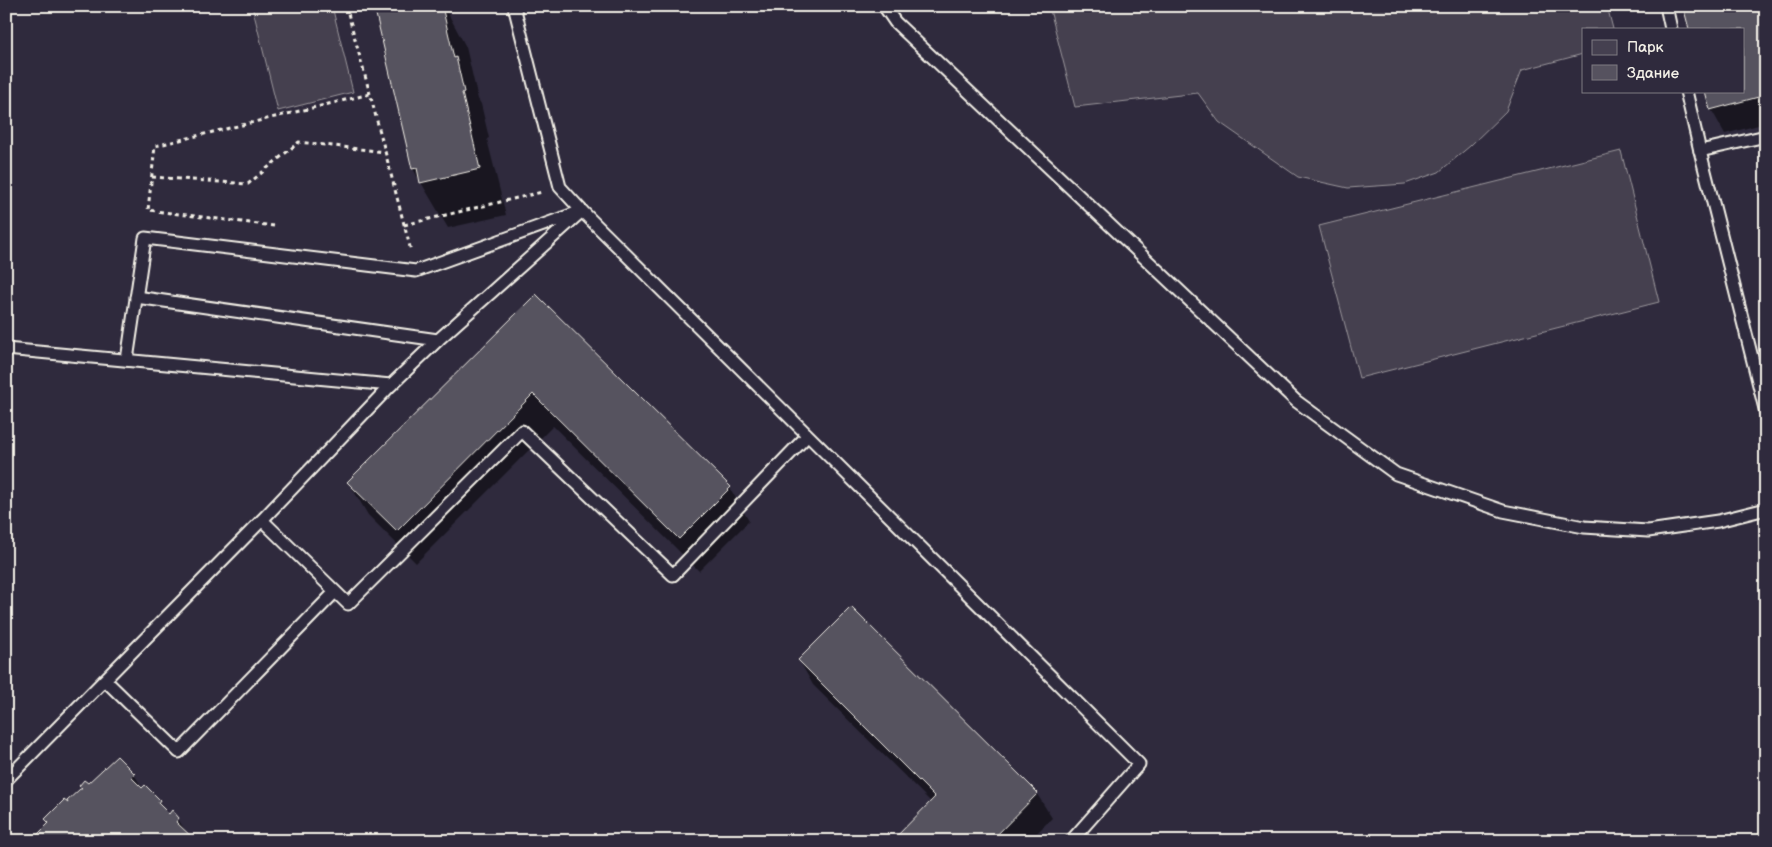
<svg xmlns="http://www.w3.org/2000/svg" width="1772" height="847" font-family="'Balsamiq Sans',sans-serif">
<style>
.green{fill:#454050;stroke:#9c989c}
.shadow{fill:#0007}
.building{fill:#56525f;stroke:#f4f1e8}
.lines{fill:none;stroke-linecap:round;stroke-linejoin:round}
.service-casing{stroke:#f4f1e8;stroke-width:15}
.path{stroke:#f4f1e8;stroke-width:3;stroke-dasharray:4 4;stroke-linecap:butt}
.service{stroke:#2f2a3d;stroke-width:11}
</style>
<rect width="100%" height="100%" fill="#2f2a3d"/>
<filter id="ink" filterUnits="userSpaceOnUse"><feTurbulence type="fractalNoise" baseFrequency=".02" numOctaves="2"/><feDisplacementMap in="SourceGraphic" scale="10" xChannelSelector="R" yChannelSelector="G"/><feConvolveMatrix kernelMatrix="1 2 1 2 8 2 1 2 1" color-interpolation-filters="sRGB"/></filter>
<g filter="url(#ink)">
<g class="green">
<polygon points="252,6 332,6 353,92 278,111"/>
<polygon points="1049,6 1607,6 1613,29 1583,29 1583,54 1522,70 1506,111 1470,146 1439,172 1405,184 1348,188 1298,177 1219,122 1198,93 1075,107"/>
<polygon points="1621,151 1659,302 1359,378 1319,226"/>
</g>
<g class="shadow">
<polygon points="380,6 444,6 466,47 478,99 481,104 489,138 487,139 506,215 448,228 413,169"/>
<polygon points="1766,6 1766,123 1725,134 1711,109 1743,91 1743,29"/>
<polygon points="536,296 730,488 749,521 699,571 553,426 416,563 368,515 349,483"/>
<polygon points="851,609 1037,794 1052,818 1029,841 894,841 932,803 813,685 799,660"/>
<polygon points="134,774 143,789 145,787 159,801 167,815 178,819 188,835 194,841 41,841 38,836 50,824 47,819 71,808 83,791 80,786"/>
</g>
<g class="building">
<polygon points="379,6 442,6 454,58 456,57 464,92 462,93 480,169 420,183 417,168 412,169 375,10 379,9"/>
<polygon points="1683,6 1766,6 1766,95 1710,110 1705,91 1743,91 1743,29 1689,29"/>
<polygon points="536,294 731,487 679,539 533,394 397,531 347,482"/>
<polygon points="851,607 1038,793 991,841 892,841 935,797 798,660"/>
<polygon points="117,756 135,774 131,777 142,788 145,785 160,800 158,803 169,814 172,810 179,818 176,822 196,841 42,841 37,835 49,823 45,819 64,800 68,803 67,801 80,789 82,789 79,786 84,780 88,783"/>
</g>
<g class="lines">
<g class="service-casing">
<g id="service">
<polyline points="884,6 895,22 1296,401 1396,474 1503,511 1584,527 1648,531 1718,521 1766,509"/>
<polyline points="1666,6 1671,29"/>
<polyline points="1686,91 1700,151 1766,136"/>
<polyline points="1700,151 1766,413"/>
<polyline points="136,297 438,340"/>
<polyline points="6,349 391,385"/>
<polyline points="127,360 145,238 416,271 582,211 1139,764 1071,841"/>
<polyline points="262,520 348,604 522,431 673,575 807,436"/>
<polyline points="105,680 179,752 335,592"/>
<polyline points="6,780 262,520 391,385 438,340 582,211 560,187 514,6"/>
</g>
</g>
<g class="path">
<polyline points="346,6 370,94"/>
<polyline points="152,177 248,184 299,142 385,152"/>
<polyline points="404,225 542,192"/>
<polyline points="274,226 148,210 155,146 370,94 411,251"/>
</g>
<use href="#service" class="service"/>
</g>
</g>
<rect width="1772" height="847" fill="none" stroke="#2f2a3d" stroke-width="25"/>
<rect x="12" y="12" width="1747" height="822" fill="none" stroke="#f4f1e8" stroke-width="2" filter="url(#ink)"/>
<rect x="1582" y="28" width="162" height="65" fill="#2f2a3d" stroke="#7e7a81"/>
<rect x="1592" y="40" width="25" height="15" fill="#454050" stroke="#7e7a81"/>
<text x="1627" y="52" font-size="15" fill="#f4f1e8">Парк</text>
<rect x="1592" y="65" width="25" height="15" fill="#56525f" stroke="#7e7a81"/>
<text x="1627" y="78" font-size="15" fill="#f4f1e8">Здание</text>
</svg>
